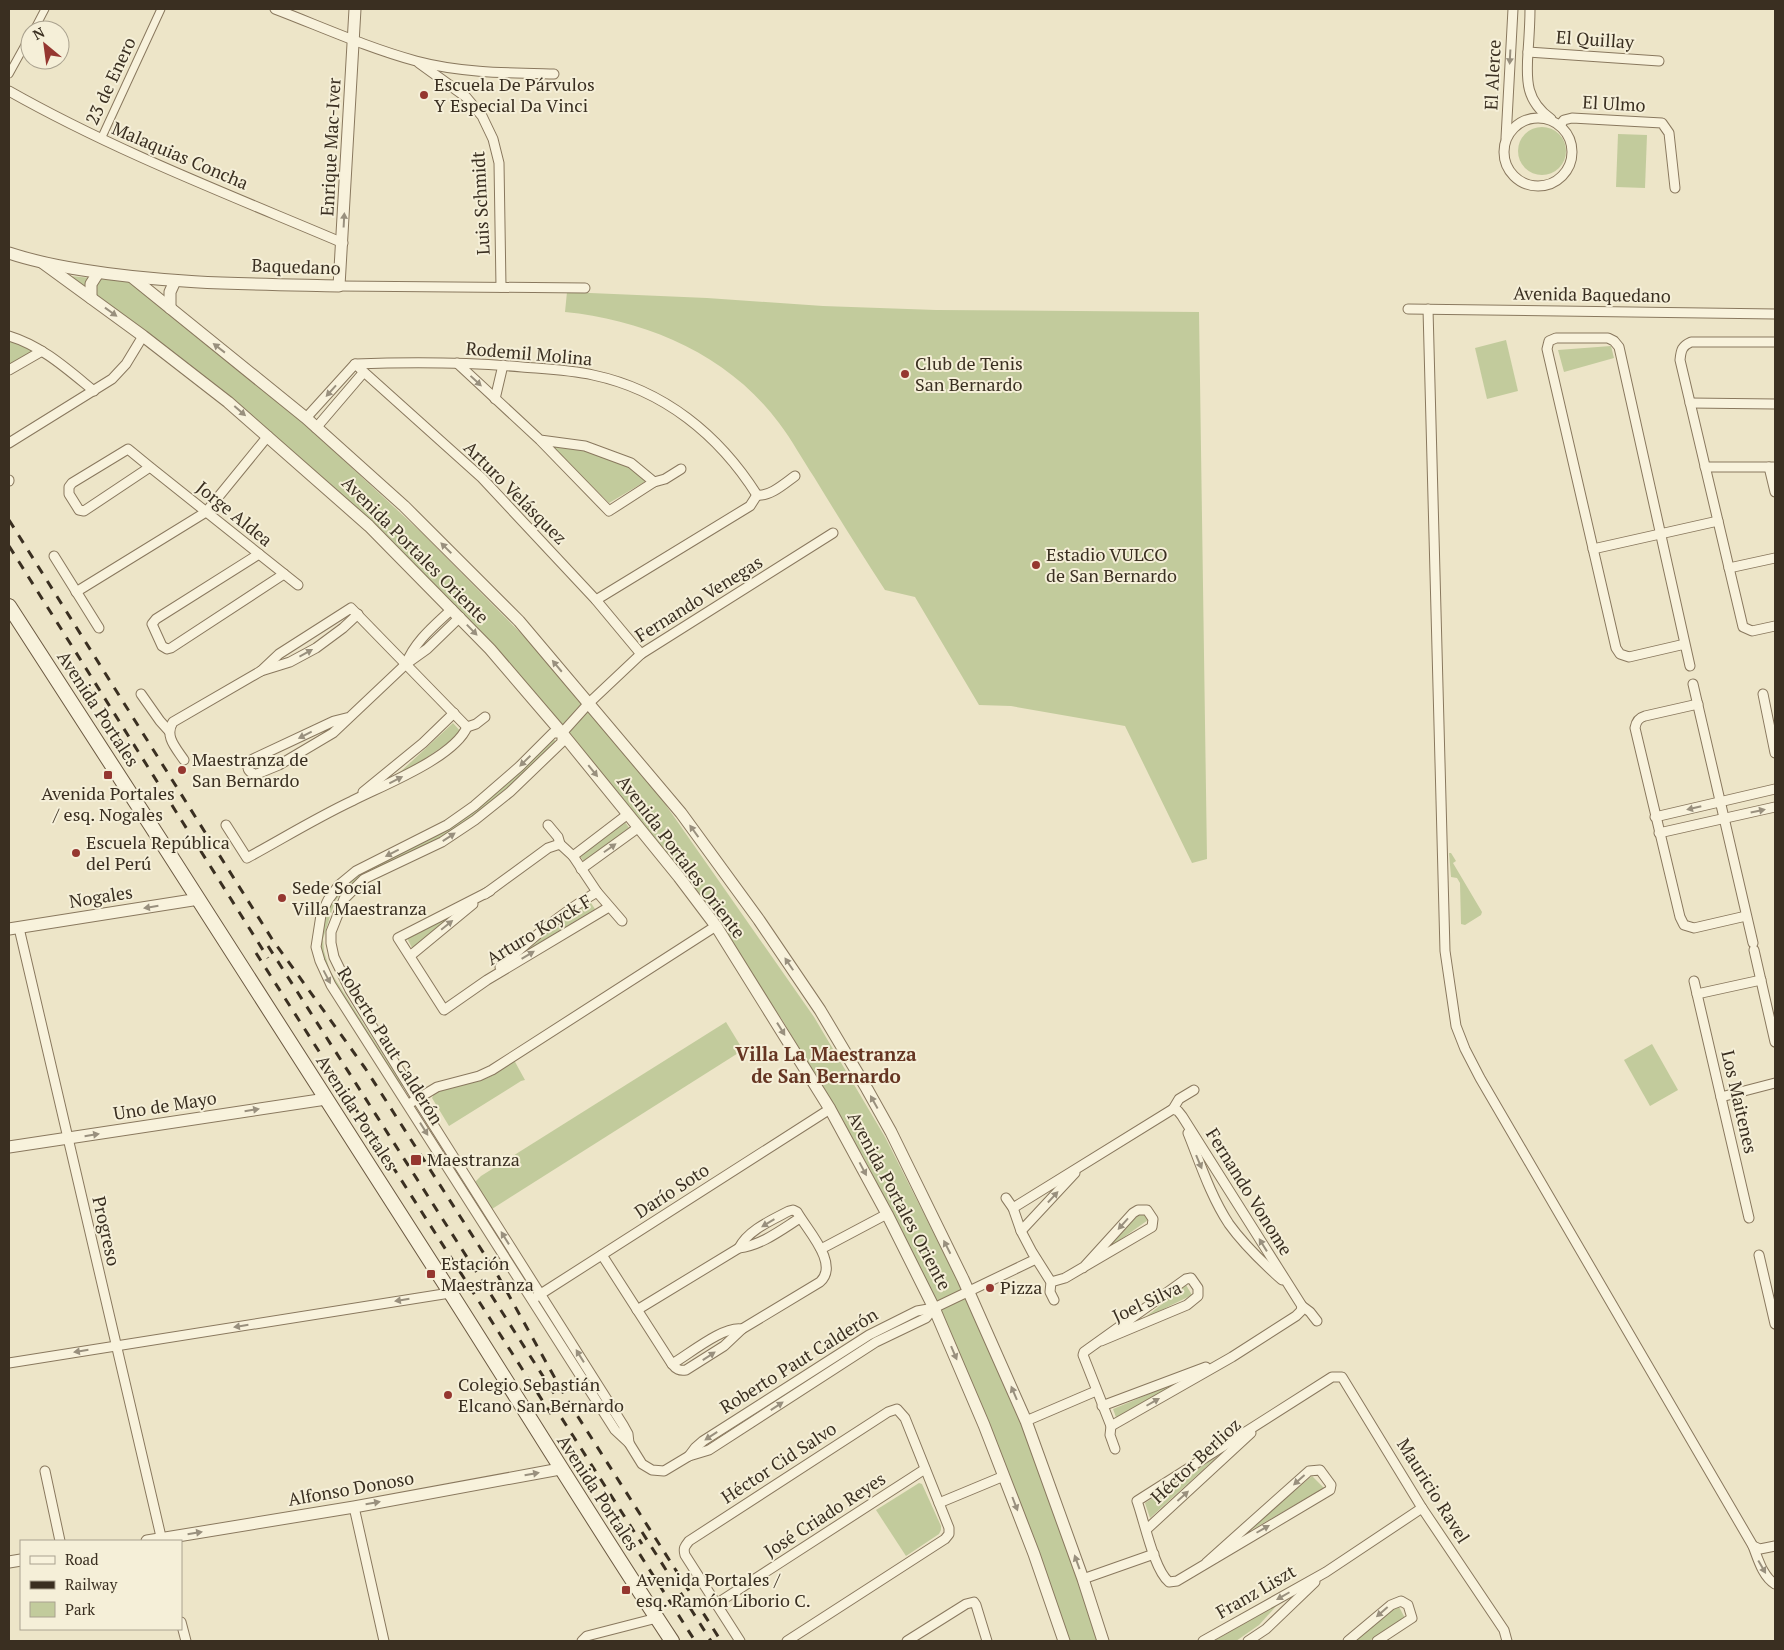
<svg xmlns="http://www.w3.org/2000/svg" width="1784" height="1650" font-family="'PT Serif',serif">
<style>
.green{fill:#c2cb9c}
.lines{fill:none;stroke-linecap:round;stroke-linejoin:round}
.pedestrian-casing{stroke:#89785e;stroke-width:9}
.minor-casing{stroke:#89785e;stroke-width:11}
.tertiary-casing{stroke:#89785e;stroke-width:13}
.secondary-casing{stroke:#6b5941;stroke-width:16}
.pedestrian{stroke:#f8f2dc;stroke-width:7}
.minor{stroke:#f8f2dc;stroke-width:9}
.tertiary{stroke:#f8f2dc;stroke-width:11}
.secondary{stroke:#f8f2dc;stroke-width:14}
.rail{stroke:#3a2f21;stroke-width:3;stroke-dasharray:9 9;stroke-linecap:butt}
.oneway{fill:#99907e}
.poi-dot{fill:#953730;stroke:#f5efd8;stroke-width:2}
.labels{text-anchor:middle;stroke-width:4;stroke-linejoin:round;paint-order:stroke}
.street-label{font-size:18px;fill:#3a2f21;stroke:#f5efd8}
.poi-label{font-size:18px;fill:#3a2f21;stroke:#f5efd8;text-anchor:start}
.neighbourhood-label{font-size:19px;font-weight:bold;fill:#653522;stroke:#f5efd8}
</style>
<rect width="100%" height="100%" fill="#ede5c8"/>
<g class="green">
<circle cx="1542" cy="151" r="24"/>
<polygon points="1618,134 1647,135 1645,188 1616,187"/>
<polygon points="70,276 134,282 307,426 423,534 557,670 649,781 814,1017 885,1137 967,1299 999,1369 1028,1441 1070,1553 1098,1641 1067,1641 1039,1552 1001,1453 906,1240 865,1160 783,1021 739,956 675,867 389,542"/>
<path d="M567,292L707,298L823,306L936,310L1199,312L1207,859L1192,863L1125,726L1011,706L979,705L915,597L885,590C861,553 837,515 814,477C802,459 792,440 779,423C729,355 646,320 565,312Z"/>
<polygon points="9,339 36,350 9,367"/>
<polygon points="1506,340 1518,391 1487,399 1475,348"/>
<polygon points="1611,346 1614,358 1564,372 1558,350"/>
<polygon points="552,446 581,449 626,465 646,481 609,503"/>
<polygon points="453,723 462,733 384,787"/>
<polygon points="552,739 556,741 555,743 513,784 479,812 443,836 358,880 345,890 335,901 323,939 324,951 330,971 403,1086 398,1089 327,974 318,945 331,901 356,876 452,827 478,806"/>
<polygon points="625,822 630,829 585,863 580,856"/>
<polygon points="1449,853 1451,853 1456,861 1453,863 1482,912 1481,915 1465,925 1461,924 1460,883 1457,878 1451,877"/>
<polygon points="589,900 595,909 527,950"/>
<polygon points="459,910 412,948 406,936"/>
<polygon points="726,1022 743,1050 492,1209 475,1182 481,1176"/>
<polygon points="1652,1044 1678,1090 1650,1106 1624,1060"/>
<path d="M514,1060L525,1080L521,1081L449,1126L432,1098C438,1083 473,1083 487,1078C497,1074 506,1067 514,1060Z"/>
<polygon points="1141,1211 1148,1220 1103,1252"/>
<polygon points="1186,1285 1192,1295 1143,1319"/>
<polygon points="1183,1380 1118,1423 1113,1409"/>
<polygon points="1218,1456 1150,1518 1145,1503"/>
<polygon points="1312,1476 1324,1488 1241,1536"/>
<polygon points="919,1483 922,1484 941,1526 941,1530 939,1534 906,1556 876,1510"/>
<polygon points="1279,1603 1259,1625 1236,1641 1214,1641"/>
<polygon points="1398,1605 1405,1618 1369,1641 1354,1641"/>
</g>
<g class="lines">
<g class="pedestrian-casing">
<g id="pedestrian">
<polyline points="34,30 45,9"/>
<polyline points="9,74 30,36"/>
<polyline points="101,139 161,9"/>
</g>
</g>
<g class="minor-casing">
<g id="minor">
<path d="M275,9C322,27 368,48 416,61C461,73 508,73 554,74"/>
<path d="M1530,9C1530,23 1529,38 1528,52C1526,81 1526,101 1551,119"/>
<polyline points="1528,52 1659,61"/>
<polyline points="419,63 466,97 482,116 493,139 499,163 501,287"/>
<path d="M9,91C115,151 230,195 343,243"/>
<circle cx="1538" cy="152" r="34"/>
<polyline points="1560,125 1564,120 1572,118 1662,123 1669,133 1675,188"/>
<polyline points="1506,138 1513,9"/>
<polyline points="339,286 585,288"/>
<polyline points="1408,309 1775,314"/>
<path d="M1428,309L1445,951L1456,1026L1465,1049L1480,1078L1753,1546C1758,1559 1763,1577 1775,1584"/>
<path d="M9,336C42,346 67,369 94,391"/>
<path d="M1775,342H1691C1682,346 1681,350 1680,360L1743,627L1752,631L1775,626"/>
<polyline points="457,363 540,440 609,511 654,482 631,463 585,446 540,440"/>
<polyline points="355,364 482,478 596,600 641,654"/>
<polyline points="9,370 42,351"/>
<polyline points="495,399 503,365"/>
<polyline points="1690,403 1775,404"/>
<path d="M306,418L355,364C411,362 466,362 522,367C546,369 570,370 593,375C664,390 719,435 757,495"/>
<polyline points="316,428 363,373"/>
<polyline points="9,443 112,379 126,364 143,336"/>
<polyline points="150,467 84,511 79,510 69,494 69,487 72,483 128,449 150,467 298,585"/>
<polyline points="1705,467 1775,467"/>
<polyline points="1769,467 1775,492"/>
<polyline points="9,480 9,481"/>
<polyline points="654,482 665,479 681,469"/>
<path d="M757,495C770,497 785,483 795,476"/>
<polyline points="1593,549 1718,521"/>
<polyline points="259,554 156,619 152,624 162,646 167,649 171,648 284,574"/>
<polyline points="54,556 99,628"/>
<polyline points="1729,568 1775,558"/>
<polyline points="76,592 206,512 268,436"/>
<polyline points="596,600 750,506 757,495"/>
<polyline points="1685,644 1629,657 1620,654 1616,648 1547,349 1549,341 1556,338 1608,338 1614,341 1619,347 1690,666"/>
<path d="M406,664C415,641 434,626 452,609"/>
<polyline points="261,671 279,654 351,608 467,727"/>
<polyline points="1693,684 1753,943"/>
<polyline points="141,694 160,721 169,731"/>
<polyline points="1763,694 1775,753"/>
<path d="M1698,704L1645,716C1638,718 1636,722 1635,728L1680,917L1684,925L1694,928L1746,916"/>
<path d="M350,717L334,721L253,759L248,765C247,771 252,774 257,774L279,765L333,733L406,664L427,649L460,617"/>
<polyline points="467,727 476,724 485,717"/>
<polyline points="562,733 553,733 520,766 474,806 447,825 356,871 339,885 328,900 321,915 316,947 320,961 331,985 615,1430 629,1443 642,1464 652,1470 664,1471 689,1456 709,1450 876,1342 926,1318 934,1308 1036,1259"/>
<path d="M184,760C176,748 164,736 173,722L261,671L290,662L316,648L343,628L358,614"/>
<polyline points="363,792 423,743 454,713"/>
<polyline points="1655,817 1775,789"/>
<path d="M226,825L247,858C282,839 316,818 352,801C381,786 454,758 467,727"/>
<polyline points="548,825 558,837 560,844"/>
<polyline points="1659,833 1775,807"/>
<polyline points="573,856 628,814"/>
<polyline points="581,869 639,827"/>
<polyline points="490,891 398,938 444,1010 487,980 609,907"/>
<polyline points="485,894 548,848 560,844 573,856 597,892 622,921"/>
<polyline points="19,928 162,1541"/>
<polyline points="1754,950 1775,1042"/>
<polyline points="410,956 473,904"/>
<path d="M500,967C530,940 561,913 597,892"/>
<polyline points="1694,981 1749,1218"/>
<polyline points="1697,994 1761,980"/>
<polyline points="1721,1097 1775,1083"/>
<polyline points="412,1102 437,1087 479,1076 492,1070 716,926"/>
<polyline points="1173,1109 1178,1111 1182,1116 1302,1306 1310,1312 1317,1321"/>
<path d="M1188,1133C1200,1163 1211,1197 1229,1224C1244,1245 1263,1263 1282,1280"/>
<polyline points="1006,1198 1013,1208 1021,1231 1032,1252 1051,1282 1050,1292 1054,1300"/>
<polyline points="1013,1208 1173,1109 1179,1099 1194,1090"/>
<polyline points="1021,1231 1075,1173"/>
<polyline points="821,1249 887,1214"/>
<path d="M602,1255L672,1364C676,1369 679,1371 686,1370L724,1346L742,1329L820,1282C840,1264 807,1230 797,1212L793,1210L789,1211C772,1220 748,1230 739,1248"/>
<polyline points="1759,1255 1775,1324"/>
<polyline points="1051,1282 1065,1278 1152,1227 1153,1219 1147,1210 1138,1210 1133,1213 1083,1268"/>
<polyline points="536,1297 830,1109"/>
<path d="M637,1310L739,1248C762,1245 781,1230 800,1218"/>
<polyline points="1101,1341 1187,1305 1198,1296 1198,1288 1191,1278 1186,1279 1084,1352 1083,1355 1111,1426 1110,1435 1115,1449"/>
<polyline points="9,1363 450,1293"/>
<path d="M672,1364C688,1355 724,1325 742,1329"/>
<polyline points="1102,1406 1206,1367"/>
<polyline points="1026,1421 1096,1391"/>
<polyline points="1111,1426 1232,1357 1296,1316 1301,1311 1302,1306"/>
<polyline points="629,1443 628,1434 623,1425 417,1099 350,990 334,957 331,943 331,932 344,899 364,879 442,842 475,820 510,792 562,742 562,733 589,703 641,654 833,533"/>
<polyline points="689,1456 695,1448 703,1441 869,1335 917,1311 934,1308"/>
<polyline points="45,1471 60,1541"/>
<polyline points="939,1503 1004,1476"/>
<polyline points="354,1507 384,1641"/>
<polyline points="1147,1529 1251,1433"/>
<polyline points="1753,1546 1760,1549 1775,1546"/>
<path d="M1206,1563L1309,1471L1320,1470L1331,1485L1330,1490L1177,1581L1169,1582C1154,1570 1144,1520 1137,1501L1332,1377H1342L1422,1508L1504,1630L1507,1641"/>
<polyline points="1083,1579 1154,1554"/>
<polyline points="716,1604 925,1469"/>
<polyline points="181,1622 186,1641"/>
<polyline points="582,1641 587,1636 657,1618"/>
<path d="M740,1641L685,1555C683,1548 685,1546 689,1541L888,1412L897,1409L905,1418L949,1528V1534L945,1539L787,1641"/>
<polyline points="907,1641 966,1604 974,1602 976,1605 987,1641"/>
<polyline points="1203,1641 1326,1572 1422,1508"/>
<polyline points="1248,1641 1266,1629 1315,1582"/>
<polyline points="1348,1641 1391,1605 1401,1601 1408,1605 1412,1618 1377,1641"/>
</g>
</g>
<g class="tertiary-casing">
<g id="tertiary">
<path d="M9,253C33,261 58,266 83,270C168,284 254,284 339,286L355,9"/>
<polyline points="43,263 143,336 228,402 369,526 490,649 562,733 679,877 716,926 830,1109 887,1214 934,1308 984,1425 1034,1554 1064,1641"/>
<polyline points="133,278 306,418 404,506 519,621 681,813 759,920 820,1010 867,1089 891,1132 963,1279 1026,1421 1083,1579 1103,1641"/>
<polyline points="91,298 91,284 98,273"/>
<polyline points="170,308 170,292 175,281"/>
<polyline points="9,929 199,899"/>
<polyline points="9,1147 326,1099"/>
<polyline points="147,1541 354,1507 560,1469"/>
<polyline points="9,1562 21,1560"/>
</g>
</g>
<g class="secondary-casing">
<path id="secondary" d="M9,606C157,834 304,1063 450,1292C524,1408 596,1526 672,1641"/>
</g>
<use href="#pedestrian" class="pedestrian"/>
<use href="#minor" class="minor"/>
<use href="#tertiary" class="tertiary"/>
<use href="#secondary" class="secondary"/>
<g class="rail">
<polyline points="9,520 272,939 365,1068 497,1274 566,1398 721,1641"/>
<polyline points="9,546 268,958"/>
<polyline points="268,946 564,1409"/>
<polyline points="256,953 551,1414"/>
<polyline points="552,1403 642,1544"/>
<polyline points="642,1532 711,1641"/>
<polyline points="630,1539 695,1641"/>
</g>
</g>
<defs><path id="oneway-solid" d="M-6-.8H1V-3.2L6.5 0L1 3.2V.8H-6Z" transform="scale(1.25)"/></defs>
<g class="oneway">
<use href="#oneway-solid" transform="translate(1510 57) rotate(93)"/>
<use href="#oneway-solid" transform="translate(344 220) rotate(-87)"/>
<use href="#oneway-solid" transform="translate(111 312) rotate(36)"/>
<use href="#oneway-solid" transform="translate(219 348) rotate(-142)"/>
<use href="#oneway-solid" transform="translate(476 381) rotate(43)"/>
<use href="#oneway-solid" transform="translate(331 391) rotate(132)"/>
<use href="#oneway-solid" transform="translate(240 411) rotate(41)"/>
<use href="#oneway-solid" transform="translate(446 548) rotate(-135)"/>
<use href="#oneway-solid" transform="translate(472 630) rotate(46)"/>
<use href="#oneway-solid" transform="translate(306 653) rotate(-29)"/>
<use href="#oneway-solid" transform="translate(557 666) rotate(-130)"/>
<use href="#oneway-solid" transform="translate(305 735) rotate(153)"/>
<use href="#oneway-solid" transform="translate(525 761) rotate(136)"/>
<use href="#oneway-solid" transform="translate(593 771) rotate(51)"/>
<use href="#oneway-solid" transform="translate(396 780) rotate(-27)"/>
<use href="#oneway-solid" transform="translate(1694 808) rotate(167)"/>
<use href="#oneway-solid" transform="translate(1758 811) rotate(-12)"/>
<use href="#oneway-solid" transform="translate(694 831) rotate(-126)"/>
<use href="#oneway-solid" transform="translate(449 837) rotate(-33)"/>
<use href="#oneway-solid" transform="translate(610 848) rotate(-35)"/>
<use href="#oneway-solid" transform="translate(392 853) rotate(153)"/>
<use href="#oneway-solid" transform="translate(151 907) rotate(171)"/>
<use href="#oneway-solid" transform="translate(447 925) rotate(-39)"/>
<use href="#oneway-solid" transform="translate(528 955) rotate(-31)"/>
<use href="#oneway-solid" transform="translate(789 964) rotate(-124)"/>
<use href="#oneway-solid" transform="translate(327 977) rotate(62)"/>
<use href="#oneway-solid" transform="translate(781 1029) rotate(58)"/>
<use href="#oneway-solid" transform="translate(874 1102) rotate(-119)"/>
<use href="#oneway-solid" transform="translate(252 1110) rotate(-9)"/>
<use href="#oneway-solid" transform="translate(424 1129) rotate(58)"/>
<use href="#oneway-solid" transform="translate(92 1135) rotate(-9)"/>
<use href="#oneway-solid" transform="translate(1199 1162) rotate(67)"/>
<use href="#oneway-solid" transform="translate(863 1169) rotate(62)"/>
<use href="#oneway-solid" transform="translate(1053 1197) rotate(-47)"/>
<use href="#oneway-solid" transform="translate(768 1223) rotate(149)"/>
<use href="#oneway-solid" transform="translate(1123 1224) rotate(132)"/>
<use href="#oneway-solid" transform="translate(505 1238) rotate(-122)"/>
<use href="#oneway-solid" transform="translate(1263 1245) rotate(-122)"/>
<use href="#oneway-solid" transform="translate(947 1247) rotate(-117)"/>
<use href="#oneway-solid" transform="translate(402 1300) rotate(171)"/>
<use href="#oneway-solid" transform="translate(241 1326) rotate(171)"/>
<use href="#oneway-solid" transform="translate(81 1351) rotate(171)"/>
<use href="#oneway-solid" transform="translate(954 1353) rotate(67)"/>
<use href="#oneway-solid" transform="translate(580 1356) rotate(-122)"/>
<use href="#oneway-solid" transform="translate(709 1356) rotate(-33)"/>
<use href="#oneway-solid" transform="translate(1014 1393) rotate(-113)"/>
<use href="#oneway-solid" transform="translate(1153 1402) rotate(-30)"/>
<use href="#oneway-solid" transform="translate(777 1406) rotate(-33)"/>
<use href="#oneway-solid" transform="translate(711 1436) rotate(147)"/>
<use href="#oneway-solid" transform="translate(532 1474) rotate(-10)"/>
<use href="#oneway-solid" transform="translate(1299 1480) rotate(138)"/>
<use href="#oneway-solid" transform="translate(1183 1496) rotate(-42)"/>
<use href="#oneway-solid" transform="translate(373 1503) rotate(-10)"/>
<use href="#oneway-solid" transform="translate(1015 1504) rotate(69)"/>
<use href="#oneway-solid" transform="translate(1263 1529) rotate(-30)"/>
<use href="#oneway-solid" transform="translate(195 1533) rotate(-9)"/>
<use href="#oneway-solid" transform="translate(1077 1562) rotate(-110)"/>
<use href="#oneway-solid" transform="translate(1762 1567) rotate(60)"/>
<use href="#oneway-solid" transform="translate(1283 1596) rotate(150)"/>
<use href="#oneway-solid" transform="translate(1382 1612) rotate(139)"/>
</g>
<g class="poi-dot">
<circle cx="424" cy="95" r="5"/>
<circle cx="905" cy="374" r="5"/>
<circle cx="1036" cy="565" r="5"/>
<circle cx="182" cy="770" r="5"/>
<rect x="103" y="770" width="10" height="10" rx="2.5"/>
<circle cx="76" cy="853" r="5"/>
<circle cx="282" cy="898" r="5"/>
<rect x="410" y="1154" width="12" height="12" rx="2.5"/>
<rect x="426" y="1269" width="10" height="10" rx="2.5"/>
<circle cx="990" cy="1288" r="5"/>
<circle cx="448" cy="1395" r="5"/>
<rect x="621" y="1585" width="10" height="10" rx="2.5"/>
</g>
<g class="labels">
<g class="street-label">
<text transform="translate(1595 40) rotate(4)" y="6">El Quillay</text>
<text transform="translate(1493 75) rotate(-87)" y="6">El Alerce</text>
<text transform="translate(111 81) rotate(-65)" y="6">23 de Enero</text>
<text transform="translate(1614 104) rotate(3)" y="6">El Ulmo</text>
<text transform="translate(331 147) rotate(-87)" y="6">Enrique Mac-Iver</text>
<text transform="translate(180 156) rotate(23)" y="6">Malaquias Concha</text>
<text transform="translate(481 203) rotate(-93)" y="6">Luis Schmidt</text>
<text transform="translate(296 267) rotate(2)" y="6">Baquedano</text>
<text transform="translate(1592 295) rotate(1)" y="6">Avenida Baquedano</text>
<text transform="translate(529 354) rotate(5)" y="6">Rodemil Molina</text>
<text transform="translate(515 493) rotate(45)" y="6">Arturo Velásquez</text>
<text transform="translate(234 514) rotate(39)" y="6">Jorge Aldea</text>
<text transform="translate(415 550) rotate(45)" y="6">Avenida Portales Oriente</text>
<text transform="translate(699 599) rotate(-32)" y="6">Fernando Venegas</text>
<text transform="translate(98 709) rotate(57)" y="6">Avenida Portales</text>
<text transform="translate(681 857) rotate(53)" y="6">Avenida Portales Oriente</text>
<text transform="translate(101 897) rotate(-9)" y="6">Nogales</text>
<text transform="translate(539 930) rotate(-31)" y="6">Arturo Koyck F</text>
<text transform="translate(390 1046) rotate(58)" y="6">Roberto Paut Calderón</text>
<text transform="translate(1739 1102) rotate(77)" y="6">Los Maitenes</text>
<text transform="translate(165 1106) rotate(-9)" y="6">Uno de Mayo</text>
<text transform="translate(357 1113) rotate(57)" y="6">Avenida Portales</text>
<text transform="translate(672 1191) rotate(-33)" y="6">Darío Soto</text>
<text transform="translate(1249 1192) rotate(58)" y="6">Fernando Vonome</text>
<text transform="translate(899 1201) rotate(62)" y="6">Avenida Portales Oriente</text>
<text transform="translate(106 1231) rotate(77)" y="6">Progreso</text>
<text transform="translate(1147 1302) rotate(-25)" y="6">Joel Silva</text>
<text transform="translate(799 1361) rotate(-32)" y="6">Roberto Paut Calderón</text>
<text transform="translate(1196 1461) rotate(-43)" y="6">Héctor Berlioz</text>
<text transform="translate(779 1463) rotate(-33)" y="6">Héctor Cid Salvo</text>
<text transform="translate(351 1489) rotate(-10)" y="6">Alfonso Donoso</text>
<text transform="translate(1433 1491) rotate(58)" y="6">Mauricio Ravel</text>
<text transform="translate(598 1493) rotate(57)" y="6">Avenida Portales</text>
<text transform="translate(825 1515) rotate(-33)" y="6">José Criado Reyes</text>
<text transform="translate(1256 1592) rotate(-30)" y="6">Franz Liszt</text>
</g>
<g class="poi-label">
<text x="434" y="91">Escuela De Párvulos<tspan x="434" dy="21">Y Especial Da Vinci</tspan></text>
<text x="915" y="370">Club de Tenis<tspan x="915" dy="21">San Bernardo</tspan></text>
<text x="1046" y="561">Estadio VULCO<tspan x="1046" dy="21">de San Bernardo</tspan></text>
<text x="192" y="766">Maestranza de<tspan x="192" dy="21">San Bernardo</tspan></text>
<text x="108" y="800" text-anchor="middle">Avenida Portales<tspan x="108" dy="21">/ esq. Nogales</tspan></text>
<text x="86" y="849">Escuela República<tspan x="86" dy="21">del Perú</tspan></text>
<text x="292" y="894">Sede Social<tspan x="292" dy="21">Villa Maestranza</tspan></text>
<text x="427" y="1166">Maestranza</text>
<text x="441" y="1270">Estación<tspan x="441" dy="21">Maestranza</tspan></text>
<text x="1000" y="1294">Pizza</text>
<text x="458" y="1391">Colegio Sebastián<tspan x="458" dy="21">Elcano San Bernardo</tspan></text>
<text x="636" y="1586">Avenida Portales /<tspan x="636" dy="21">esq. Ramón Liborio C.</tspan></text>
</g>
<g class="neighbourhood-label">
<text x="826" y="1061">Villa La Maestranza<tspan x="826" dy="22">de San Bernardo</tspan></text>
</g>
</g>
<rect width="1784" height="1650" fill="none" stroke="#3a2f21" stroke-width="20"/>
<rect x="20" y="1540" width="162" height="90" fill="#f5efd8" stroke="#aaa28f"/>
<rect x="30" y="1556" width="25" height="8" fill="#f8f2dc" stroke="#aaa28f"/>
<text x="65" y="1565" font-size="15" fill="#3a2f21">Road</text>
<rect x="30" y="1581" width="25" height="8" fill="#3a2f21" stroke="#aaa28f"/>
<text x="65" y="1590" font-size="15" fill="#3a2f21">Railway</text>
<rect x="30" y="1602" width="25" height="15" fill="#c2cb9c" stroke="#aaa28f"/>
<text x="65" y="1615" font-size="15" fill="#3a2f21">Park</text>
<g transform="translate(45 45) rotate(331)"><circle r="24" fill="#f5efd8" stroke="#aaa28f"/>
<path d="M0-4L9 19L0 12L-9 19Z" fill="#953730"/>
<text y="-8" font-size="14" font-weight="bold" text-anchor="middle" fill="#3a2f21">N</text>
</g>
</svg>
